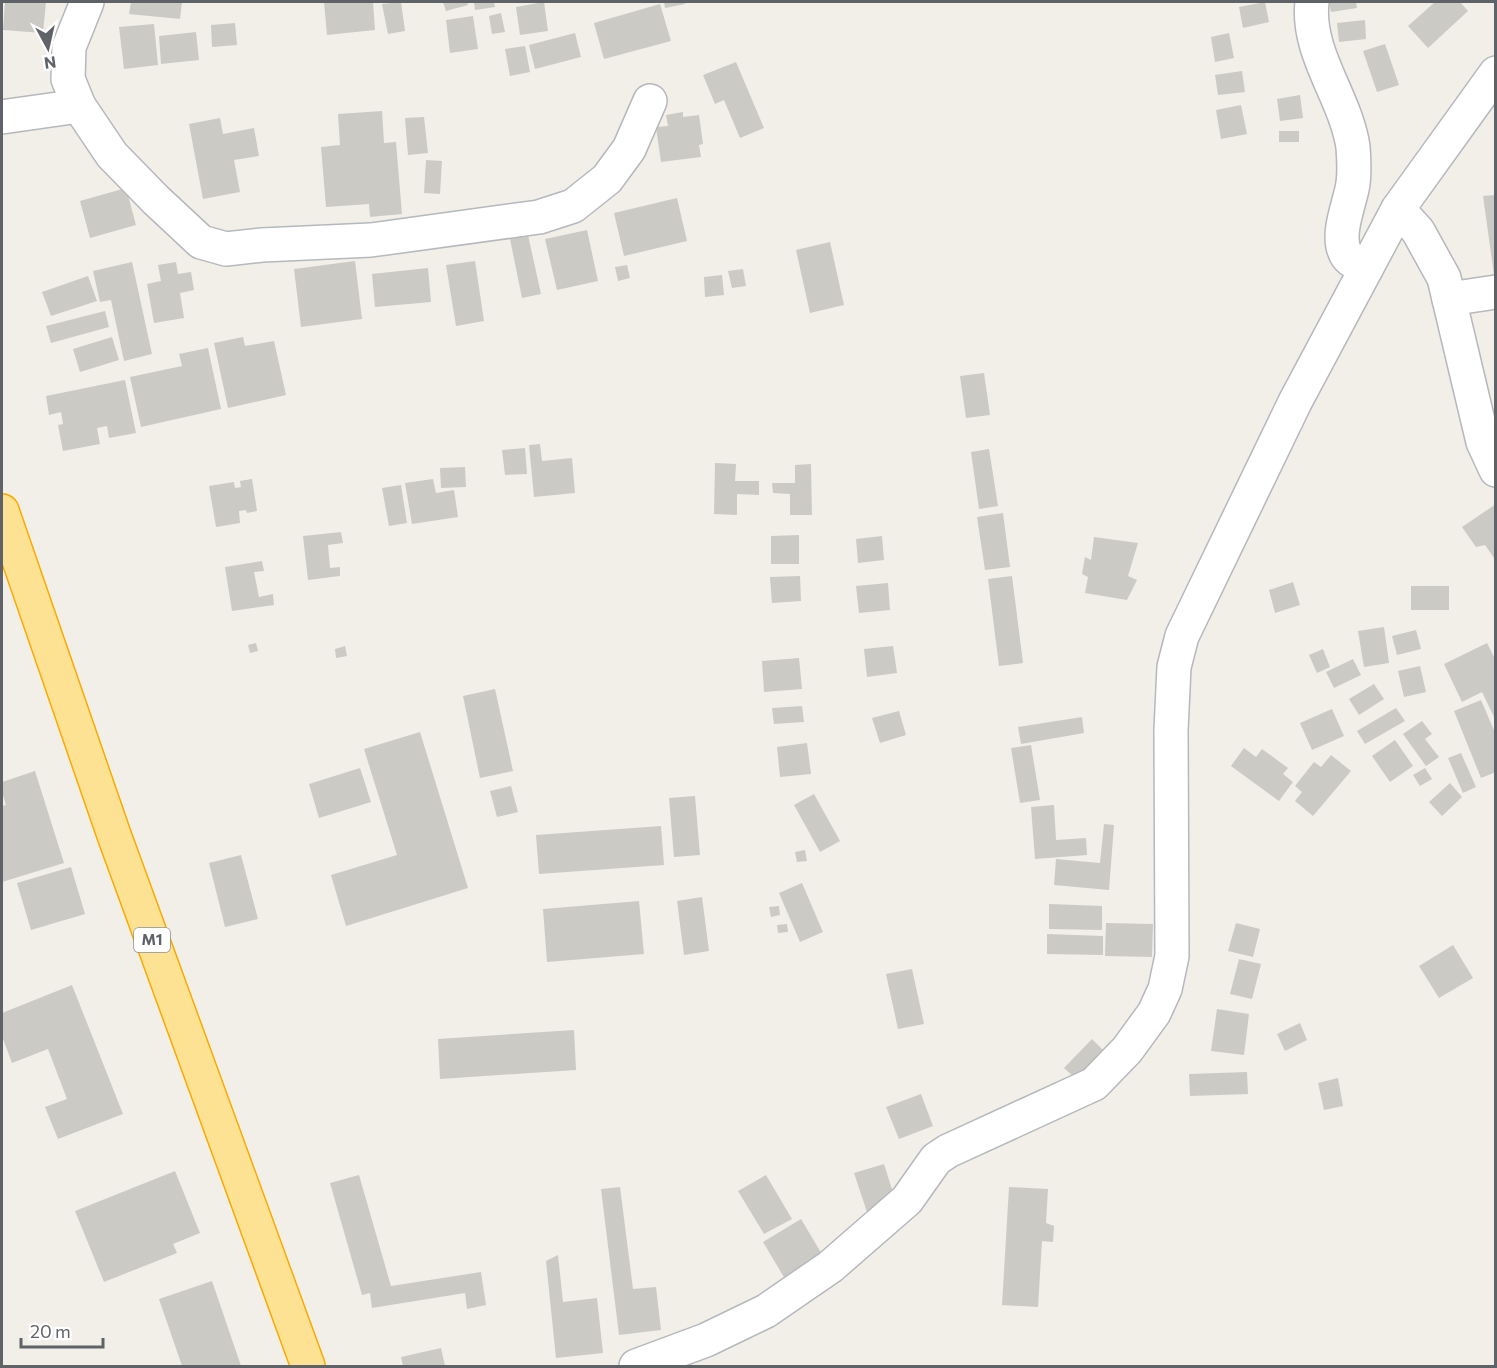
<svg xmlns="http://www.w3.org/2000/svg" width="1497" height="1368" font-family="Commissioner,sans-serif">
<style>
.building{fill:#cccac5}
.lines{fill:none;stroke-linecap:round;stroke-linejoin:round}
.minor-casing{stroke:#b5b8bc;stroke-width:36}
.highway-casing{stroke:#f9ab00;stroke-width:36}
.minor{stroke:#fff;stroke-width:33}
.highway{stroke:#fde293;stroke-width:33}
.labels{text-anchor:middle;stroke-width:6;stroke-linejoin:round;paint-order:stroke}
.shield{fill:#fff;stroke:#8f9295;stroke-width:1.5}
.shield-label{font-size:15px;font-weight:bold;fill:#5f6368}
</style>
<rect width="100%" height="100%" fill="#f1efe8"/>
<g class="building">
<polygon points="5,2 46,2 43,33 3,30"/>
<polygon points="131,2 182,2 180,19 129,14"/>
<polygon points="324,2 373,2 375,30 327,35"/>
<polygon points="401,2 405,31 388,34 382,4"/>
<polygon points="443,2 467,2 468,5 446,11"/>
<polygon points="474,2 494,2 495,7 475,10"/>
<polygon points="544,2 548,31 520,35 516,7"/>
<polygon points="664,2 684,2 685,4 665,8"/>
<polygon points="1265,2 1269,22 1243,28 1239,7"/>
<polygon points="1329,2 1356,2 1357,8 1331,12"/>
<polygon points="1435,2 1460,2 1468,11 1428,48 1408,26"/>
<polygon points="660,4 671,41 604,59 594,23"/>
<polygon points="501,13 505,32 492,34 489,16"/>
<polygon points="473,16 478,49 450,53 446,20"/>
<polygon points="1365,20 1366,39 1339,42 1337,23"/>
<polygon points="235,23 237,45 212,47 211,25"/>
<polygon points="154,24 158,65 124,69 119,27"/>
<polygon points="196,32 199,60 161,64 159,36"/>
<polygon points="575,33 581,57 535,69 529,45"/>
<polygon points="1229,33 1234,58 1215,62 1211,37"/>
<polygon points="1385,44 1399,85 1377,92 1363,51"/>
<polygon points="525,46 530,72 510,76 505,49"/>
<polygon points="736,62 764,128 740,138 724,100 715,104 703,75"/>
<polygon points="1242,71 1245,92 1218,95 1215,75"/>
<polygon points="1300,95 1303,118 1280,121 1277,99"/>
<polygon points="1241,105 1247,134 1221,139 1216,110"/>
<polygon points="382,111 384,143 396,142 402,214 370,217 369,204 326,207 321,147 340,145 338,114"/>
<polygon points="683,112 683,117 699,115 703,144 699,145 701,157 661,162 656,127 668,126 666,115"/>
<polygon points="424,117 428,153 408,155 405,118"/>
<polygon points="220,118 223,134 254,128 259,156 234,160 240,192 203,199 189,124"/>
<rect x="1279" y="131" width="20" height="11"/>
<polygon points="426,160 442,161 440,194 424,193"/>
<polygon points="126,188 136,225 90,238 80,201"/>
<polygon points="1496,195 1496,275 1494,275 1483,196"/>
<polygon points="677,198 687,241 624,256 614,213"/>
<polygon points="587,230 598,281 557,290 545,239"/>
<polygon points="528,235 541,294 522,298 510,239"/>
<polygon points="830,242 844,305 810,313 796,250"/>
<polygon points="355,261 362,319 301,327 294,269"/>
<polygon points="475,261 484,321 456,326 446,265"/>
<polygon points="132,262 152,354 124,361 111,300 100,302 93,271"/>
<polygon points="176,262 178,274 191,272 194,290 180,293 184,318 154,323 147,284 161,281 158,265"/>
<polygon points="627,265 630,278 618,281 615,267"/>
<polygon points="428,268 431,302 375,307 372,274"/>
<polygon points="743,269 746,286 732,288 728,271"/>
<polygon points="722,275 724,295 705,297 704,277"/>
<polygon points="88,276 97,301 51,316 42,292"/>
<polygon points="105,311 109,327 51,343 46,326"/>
<polygon points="112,337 119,360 80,372 73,349"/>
<polygon points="243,337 245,346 274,341 286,395 228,408 214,343"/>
<polygon points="208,348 221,409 141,427 130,377 182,366 179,354"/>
<polygon points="984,373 990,415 966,418 960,376"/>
<polygon points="125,380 136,433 109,438 107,426 97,428 100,444 63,451 58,425 63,424 61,412 49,415 46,396"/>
<polygon points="540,444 542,461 572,458 575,493 534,497 529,445"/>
<polygon points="525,448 527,474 505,475 502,450"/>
<polygon points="989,449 998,506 979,509 971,452"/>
<polygon points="715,463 736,464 735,481 759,481 759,495 737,494 737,515 714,514"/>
<polygon points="811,464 812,515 790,515 790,494 773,493 772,483 795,483 795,465"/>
<polygon points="465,467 466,487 441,488 440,468"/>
<polygon points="252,479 257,511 247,513 246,510 239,511 240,523 216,527 209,486 234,482 235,488 241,487 240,481"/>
<polygon points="433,479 436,493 454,490 458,517 412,524 405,483"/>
<polygon points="401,485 407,523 389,526 382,488"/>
<polygon points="1496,504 1496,556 1494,558 1485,545 1476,547 1462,527"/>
<polygon points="1003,513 1010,567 985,570 977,517"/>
<polygon points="341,532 343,543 328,545 330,568 340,567 340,576 308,580 303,536"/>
<polygon points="799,535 799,564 771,564 771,536"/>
<polygon points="882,536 884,560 858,563 856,539"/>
<polygon points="1094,537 1138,543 1128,576 1137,580 1127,600 1085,593 1088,577 1082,574 1085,557 1091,560"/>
<polygon points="262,561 264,571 254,572 259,597 273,594 274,605 232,611 225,567"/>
<polygon points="800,576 801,601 772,603 770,577"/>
<polygon points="1012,576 1023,663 999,666 988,579"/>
<polygon points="1293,582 1300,605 1275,613 1269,590"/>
<polygon points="888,583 890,610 859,613 856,586"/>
<rect x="1411" y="586" width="38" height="24"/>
<polygon points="1384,627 1389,663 1364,667 1358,631"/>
<polygon points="1416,630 1421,649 1397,655 1392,636"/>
<polygon points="256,643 258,651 250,653 248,645"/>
<polygon points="1487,643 1496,661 1496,721 1482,692 1462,702 1444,664"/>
<polygon points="345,646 347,656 336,658 335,649"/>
<polygon points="893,646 897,673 867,677 864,649"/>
<polygon points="1323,649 1330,667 1317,673 1309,655"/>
<polygon points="799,658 802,689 764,692 762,661"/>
<polygon points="1353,659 1361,675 1334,688 1326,672"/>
<polygon points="1420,666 1426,692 1404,697 1398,671"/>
<polygon points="1374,684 1384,699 1359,715 1349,699"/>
<polygon points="495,689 513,771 480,778 463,696"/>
<polygon points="1481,700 1496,735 1496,772 1481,778 1454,711"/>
<polygon points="802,706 804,722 774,724 772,708"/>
<polygon points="1396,708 1405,721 1365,744 1357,731"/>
<polygon points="1332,709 1344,736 1312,750 1300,723"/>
<polygon points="899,711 906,735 880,743 872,718"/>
<polygon points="1082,717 1084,733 1021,744 1018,727"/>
<polygon points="1422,721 1432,734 1425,739 1439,757 1426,766 1403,734"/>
<polygon points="420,732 468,888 346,926 331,875 397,855 364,749"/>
<polygon points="1395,740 1413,766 1390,782 1372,756"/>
<polygon points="807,743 811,774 780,777 777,747"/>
<polygon points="1031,745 1040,800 1020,803 1011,748"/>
<polygon points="1244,748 1256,757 1262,749 1288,768 1283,774 1293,782 1279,801 1231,766"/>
<polygon points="1461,753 1476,787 1463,793 1448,758"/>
<polygon points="1331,755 1351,771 1313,816 1295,801 1302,792 1295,786 1314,762 1321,767"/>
<polygon points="360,768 371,802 319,818 309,784"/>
<polygon points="1425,768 1432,779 1420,786 1413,775"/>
<polygon points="35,771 64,863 2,882 2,806 6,805 2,792 2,782"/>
<polygon points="1450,783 1462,797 1442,816 1429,802"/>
<polygon points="511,786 518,812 497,817 490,791"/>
<polygon points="814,794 840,841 820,852 794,805"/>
<polygon points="695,796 700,855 674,857 669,798"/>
<polygon points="1054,805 1056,840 1086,838 1087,855 1035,859 1031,807"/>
<polygon points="1104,824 1114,825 1109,890 1054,885 1056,859 1100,863"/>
<polygon points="661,826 664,865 539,874 536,835"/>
<polygon points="805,850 807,861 797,862 795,852"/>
<polygon points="241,855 258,919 225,927 209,863"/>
<polygon points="71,867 85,914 31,930 17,883"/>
<polygon points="802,883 823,932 800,942 779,893"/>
<polygon points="702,897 709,951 684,955 677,901"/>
<polygon points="639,901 644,954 547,962 543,909"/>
<polygon points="1049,904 1102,906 1102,930 1049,929"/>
<polygon points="779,906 780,915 771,917 769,907"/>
<polygon points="1106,923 1153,924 1152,957 1105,956"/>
<polygon points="1236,923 1260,929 1253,957 1228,951"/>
<polygon points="787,924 788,932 778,933 777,925"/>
<polygon points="1047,934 1103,936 1103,955 1047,954"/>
<polygon points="1453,945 1473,978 1439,998 1419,966"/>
<polygon points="1239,959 1261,964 1252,999 1230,994"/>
<polygon points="912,969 924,1024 898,1029 886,974"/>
<polygon points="72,985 123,1114 58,1139 45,1107 67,1099 48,1049 12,1063 2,1036 2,1013"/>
<polygon points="1217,1009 1249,1014 1244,1055 1211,1051"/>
<polygon points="1300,1023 1307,1040 1285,1051 1277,1034"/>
<polygon points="574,1030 576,1070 440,1079 438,1039"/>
<polygon points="1092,1039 1111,1058 1084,1086 1064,1068"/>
<polygon points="1247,1072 1248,1094 1190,1096 1189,1074"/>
<polygon points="1338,1078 1343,1106 1324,1110 1318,1083"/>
<polygon points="921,1094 933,1126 899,1139 886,1107"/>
<polygon points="884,1164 897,1205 868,1215 854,1173"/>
<polygon points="175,1171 200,1233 173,1244 177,1253 104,1282 75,1211"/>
<polygon points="359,1175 391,1286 481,1272 486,1305 467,1309 465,1293 372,1308 370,1293 362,1295 330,1183"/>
<polygon points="766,1175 792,1219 764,1234 738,1191"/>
<polygon points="620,1187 633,1289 656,1287 661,1330 619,1335 601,1189"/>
<polygon points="1009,1187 1048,1189 1046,1223 1054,1226 1053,1242 1042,1241 1038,1307 1002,1305"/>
<polygon points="801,1219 829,1266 791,1289 763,1242"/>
<polygon points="558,1255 563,1302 597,1298 603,1353 556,1358 546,1261"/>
<polygon points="212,1281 241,1366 182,1366 159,1299"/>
<polygon points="441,1348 445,1366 403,1366 401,1357"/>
</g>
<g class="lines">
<g class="minor-casing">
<g id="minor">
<polyline points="87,2 69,47 68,79 79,106 112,155 156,200 201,242 226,249 262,245 371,240 539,217 573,206 607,179 629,149 650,101"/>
<path d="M1312,2C1306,53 1346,98 1353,147C1354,160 1355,176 1352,189C1348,208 1335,238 1347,256C1351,262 1360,265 1366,269"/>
<polyline points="2,117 79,106"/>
<polyline points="1398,209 1418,231 1444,278 1483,442 1496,470"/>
<polyline points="1449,299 1496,292"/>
<polyline points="636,1366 706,1340 766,1311 830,1267 907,1200 936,1159 948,1151 1094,1084 1127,1050 1154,1013 1165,989 1172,956 1171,730 1174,667 1182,636 1295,402 1398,209 1496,73"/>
</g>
</g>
<g class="highway-casing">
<polyline id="highway" points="2,511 114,835 308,1366"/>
</g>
<use href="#minor" class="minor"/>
<use href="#highway" class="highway"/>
</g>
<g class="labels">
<rect class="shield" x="134" y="928" width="36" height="24" rx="4.5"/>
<g class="shield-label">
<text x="152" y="945">M1</text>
</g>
</g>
<rect width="1497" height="1368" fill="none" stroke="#5f6368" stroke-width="6"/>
<g transform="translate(48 48) rotate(172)" stroke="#ffffff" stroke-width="4.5" paint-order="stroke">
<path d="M0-4.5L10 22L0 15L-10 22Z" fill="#5f6368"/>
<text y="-9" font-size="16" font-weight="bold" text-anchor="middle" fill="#5f6368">N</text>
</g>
<path d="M21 1338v9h82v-9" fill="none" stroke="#5f6368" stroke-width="3"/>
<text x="30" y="1338" font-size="18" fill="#5f6368" stroke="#ffffff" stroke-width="4.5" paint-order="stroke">20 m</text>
</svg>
